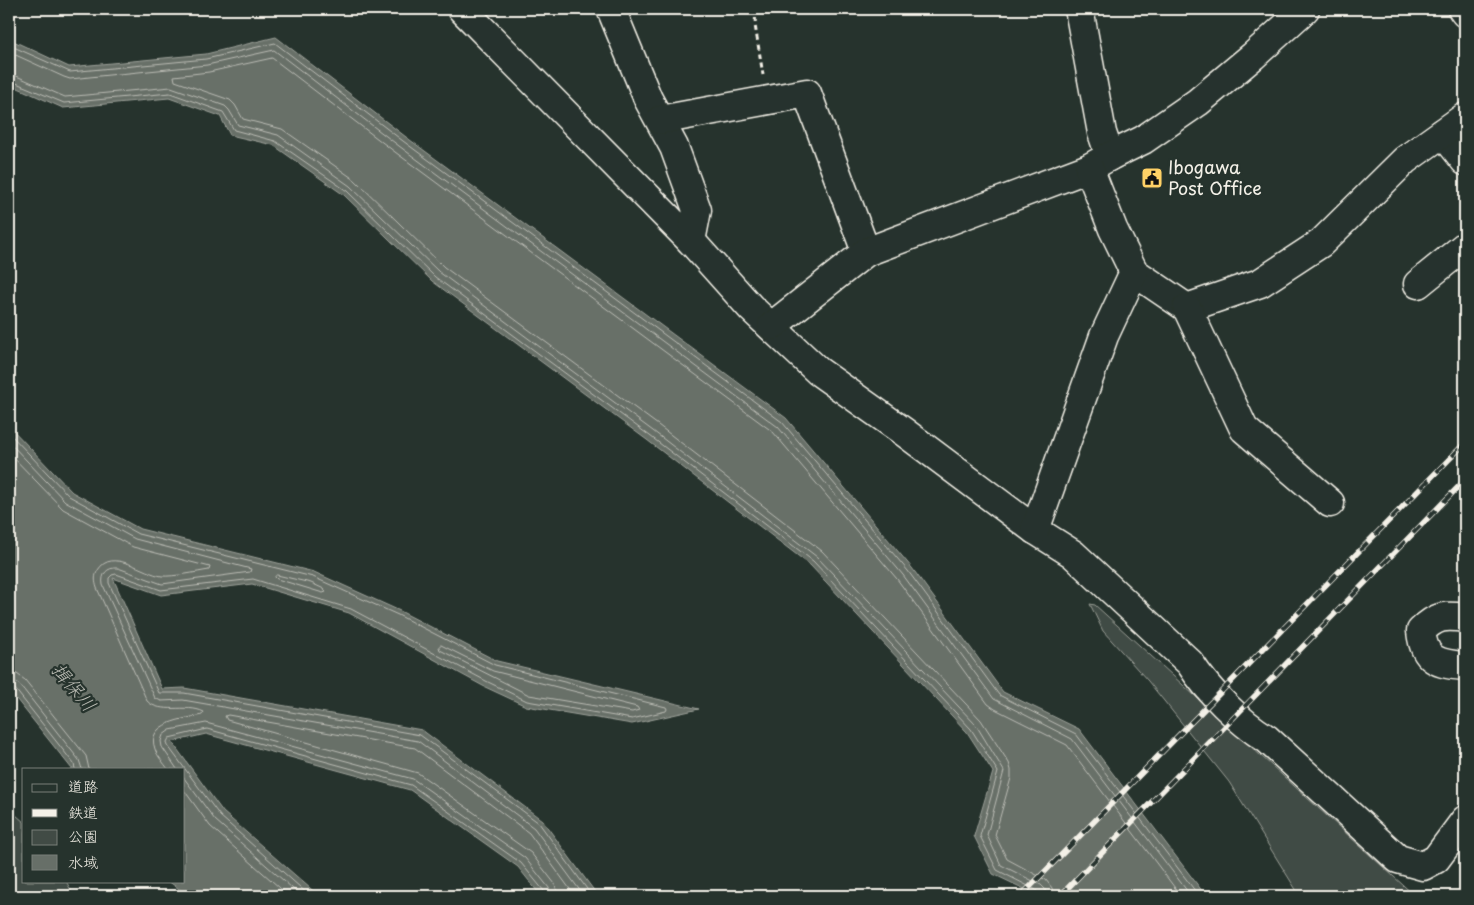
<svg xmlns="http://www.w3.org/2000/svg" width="1474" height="905" font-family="'Playpen Sans','Klee One',sans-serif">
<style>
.green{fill:#414b45;stroke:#9a9e96}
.water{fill:#676f68;stroke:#9fa39b}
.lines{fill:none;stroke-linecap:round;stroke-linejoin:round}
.shore{stroke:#bcbdb5;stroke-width:1}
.minor-casing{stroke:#f4f1e8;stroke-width:31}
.path{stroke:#f4f1e8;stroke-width:3;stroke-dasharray:5 4;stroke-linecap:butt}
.minor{stroke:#26332d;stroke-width:28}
.rail-casing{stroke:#f4f1e8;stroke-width:5.5}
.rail{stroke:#26332d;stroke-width:4;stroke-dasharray:11;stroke-linecap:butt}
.labels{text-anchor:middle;stroke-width:4.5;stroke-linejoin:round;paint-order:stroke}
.poi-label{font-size:18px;fill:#f4f1e8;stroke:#26332d;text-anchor:start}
.water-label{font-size:19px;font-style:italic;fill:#bcbdb5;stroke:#26332d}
</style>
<rect width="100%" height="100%" fill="#26332d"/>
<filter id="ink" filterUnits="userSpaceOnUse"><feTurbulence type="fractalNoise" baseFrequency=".02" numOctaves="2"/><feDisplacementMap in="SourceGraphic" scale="10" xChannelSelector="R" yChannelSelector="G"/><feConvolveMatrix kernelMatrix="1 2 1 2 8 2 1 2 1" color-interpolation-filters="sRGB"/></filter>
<g filter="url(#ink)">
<g class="green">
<polygon points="1090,604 1095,605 1415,896 1300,896 1229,782 1148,681 1103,631"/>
<polygon points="9,809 24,822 24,881 66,881 74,896 9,896"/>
</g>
<g class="water">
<polygon points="276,37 406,137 786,418 912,568 1003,692 1079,729 1206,896 1039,896 993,874 974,836 993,772 967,732 810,565 647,440 432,281 344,195 273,145 230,135 220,116 169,98 63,108 9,84 9,39 69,67 206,54"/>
<polygon points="9,426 72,492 140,529 314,572 400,611 497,661 699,709 632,724 526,706 483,686 349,613 252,584 161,595 113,578 162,689 184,688 422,730 542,820 598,896 541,896 518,867 410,790 206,734 172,742 223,812 319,896 189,896 168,881 184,881 184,769 72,769 9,690"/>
</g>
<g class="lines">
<g class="shore">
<polyline points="9,45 70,72 206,59 275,43 403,141 782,422 908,571 999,695 1076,734 1199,896"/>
<polyline points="9,52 64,77 70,79 207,65 274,50 399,146 778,427 903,575 994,699 1072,739 1191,896"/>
<polyline points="9,74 14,75 65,97 171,87 225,106 229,110 238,125 278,135 350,186 439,272 653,431 817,557 976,725 1004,771 987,835 1001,865 1041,885 1045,889 1046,896"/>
<polyline points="9,80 64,103 170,93 223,112 234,130 275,141 347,191 435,277 650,436 813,561 971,729 998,772 980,836 997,870 1036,890 1040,896"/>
<polyline points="9,433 69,496 138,534 313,577 398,615 495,665 666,707 667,709 666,711 632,719 527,701 486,681 351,609 253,579 161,590 116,574 112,575 109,578 109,583 159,693 184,693 420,735 539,823 592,896"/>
<path d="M9,442L65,501L135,539L251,569L250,572L162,584L118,568C107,567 101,574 103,585L155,698L161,701L183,700L418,741L534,828L584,896"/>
<path d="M9,453L63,509L133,547L210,567L209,570C197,572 173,577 162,576C144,574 112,547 98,570C94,576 95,582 97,588L147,701C161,715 186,703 204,712L202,715C185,719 145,722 155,749C157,756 164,763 168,769"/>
<polygon points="277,575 311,583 324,589 326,592 323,593 277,579 275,577"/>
<polygon points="441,645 493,671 637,707 639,710 632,712 529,695 440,650 439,647"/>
<polyline points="9,673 17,674 25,680 86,756 89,769"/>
<polyline points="9,681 14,681 20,685 79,760 82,769"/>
<polyline points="9,687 15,689 74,764 75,769"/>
<polyline points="177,769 162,747 161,741 163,735 170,730 206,723 413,779 525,858 549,888 551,896"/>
<polyline points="184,778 215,820 301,896"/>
<polyline points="184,790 210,826 289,896"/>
<polyline points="310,896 220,816 168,746 167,742 169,738 207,729 411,785 521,863 544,891 545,896"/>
<polyline points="558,896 555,884 531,853 418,773 227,720 225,716 228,715 415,748 529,833 575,896"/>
<polyline points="1053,896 1052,888 1046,880 1007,859 995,835 1011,778 1011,770 1009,763 981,720 822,551 658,425 444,267 355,180 282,129 243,119 235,105 230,100 175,81 174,76 209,72 272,58 395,152 773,432 897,579 988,704 995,709 1067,745 1181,896"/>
</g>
<g class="minor-casing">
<g id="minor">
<path d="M462,9L691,241L751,308L818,371L904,432L1035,530L1073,554L1190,663C1208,691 1238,721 1267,739L1398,859L1423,866L1436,859L1465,820"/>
<polyline points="611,9 648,99 674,147 697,210 691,241"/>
<polyline points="1079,9 1102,133 1110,156"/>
<polyline points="1462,9 1465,13"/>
<polyline points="660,120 807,93 866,252"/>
<polyline points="1443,133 1465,161"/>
<polyline points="1134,272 1187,308 1260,283 1321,243 1405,160 1465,117"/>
<polyline points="1418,284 1465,246"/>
<polyline points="1187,308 1244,429 1330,503"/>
<polyline points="772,326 866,252 1089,168 1110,156 1143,140 1198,102 1253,56 1305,9"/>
<polyline points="1035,530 1104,336 1134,272 1113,229 1089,168"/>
<path d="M1465,618C1444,615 1436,616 1421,631C1424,661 1438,664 1465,666"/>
</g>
</g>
<polyline class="path" points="756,9 755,25 763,75"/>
<use href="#minor" class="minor"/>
<g class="rail-casing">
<g id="rail">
<polyline points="1021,896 1465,443"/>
<polyline points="1060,896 1465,480"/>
</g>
</g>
<use href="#rail" class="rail"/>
</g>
</g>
<defs>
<g id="civic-square" transform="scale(1.125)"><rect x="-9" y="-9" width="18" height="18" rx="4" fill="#ffd166" stroke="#26332d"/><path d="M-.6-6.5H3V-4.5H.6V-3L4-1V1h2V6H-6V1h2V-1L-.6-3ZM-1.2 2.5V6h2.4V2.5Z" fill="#111"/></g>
</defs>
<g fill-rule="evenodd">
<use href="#civic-square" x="1152" y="178"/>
</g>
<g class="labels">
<g class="poi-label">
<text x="1168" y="174">Ibogawa<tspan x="1168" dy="21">Post Office</tspan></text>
</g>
<g class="water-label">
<text transform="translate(74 687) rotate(50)" y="7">揖保川</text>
</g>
</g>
<rect width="1474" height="905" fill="none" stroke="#26332d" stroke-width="30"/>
<rect x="15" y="15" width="1444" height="875" fill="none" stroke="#f4f1e8" stroke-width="2" filter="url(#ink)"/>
<rect x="22" y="768" width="162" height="115" fill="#26332d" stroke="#787f78"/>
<rect x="32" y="784" width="25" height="8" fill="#26332d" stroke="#787f78"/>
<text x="68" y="792" font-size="15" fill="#f4f1e8">道路</text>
<rect x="32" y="809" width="25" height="8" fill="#f4f1e8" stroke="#787f78"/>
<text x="68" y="818" font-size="15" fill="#f4f1e8">鉄道</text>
<rect x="32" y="830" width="25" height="15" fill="#414b45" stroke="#787f78"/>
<text x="68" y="842" font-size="15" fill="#f4f1e8">公園</text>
<rect x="32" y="855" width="25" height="15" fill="#676f68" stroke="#787f78"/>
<text x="68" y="868" font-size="15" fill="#f4f1e8">水域</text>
</svg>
